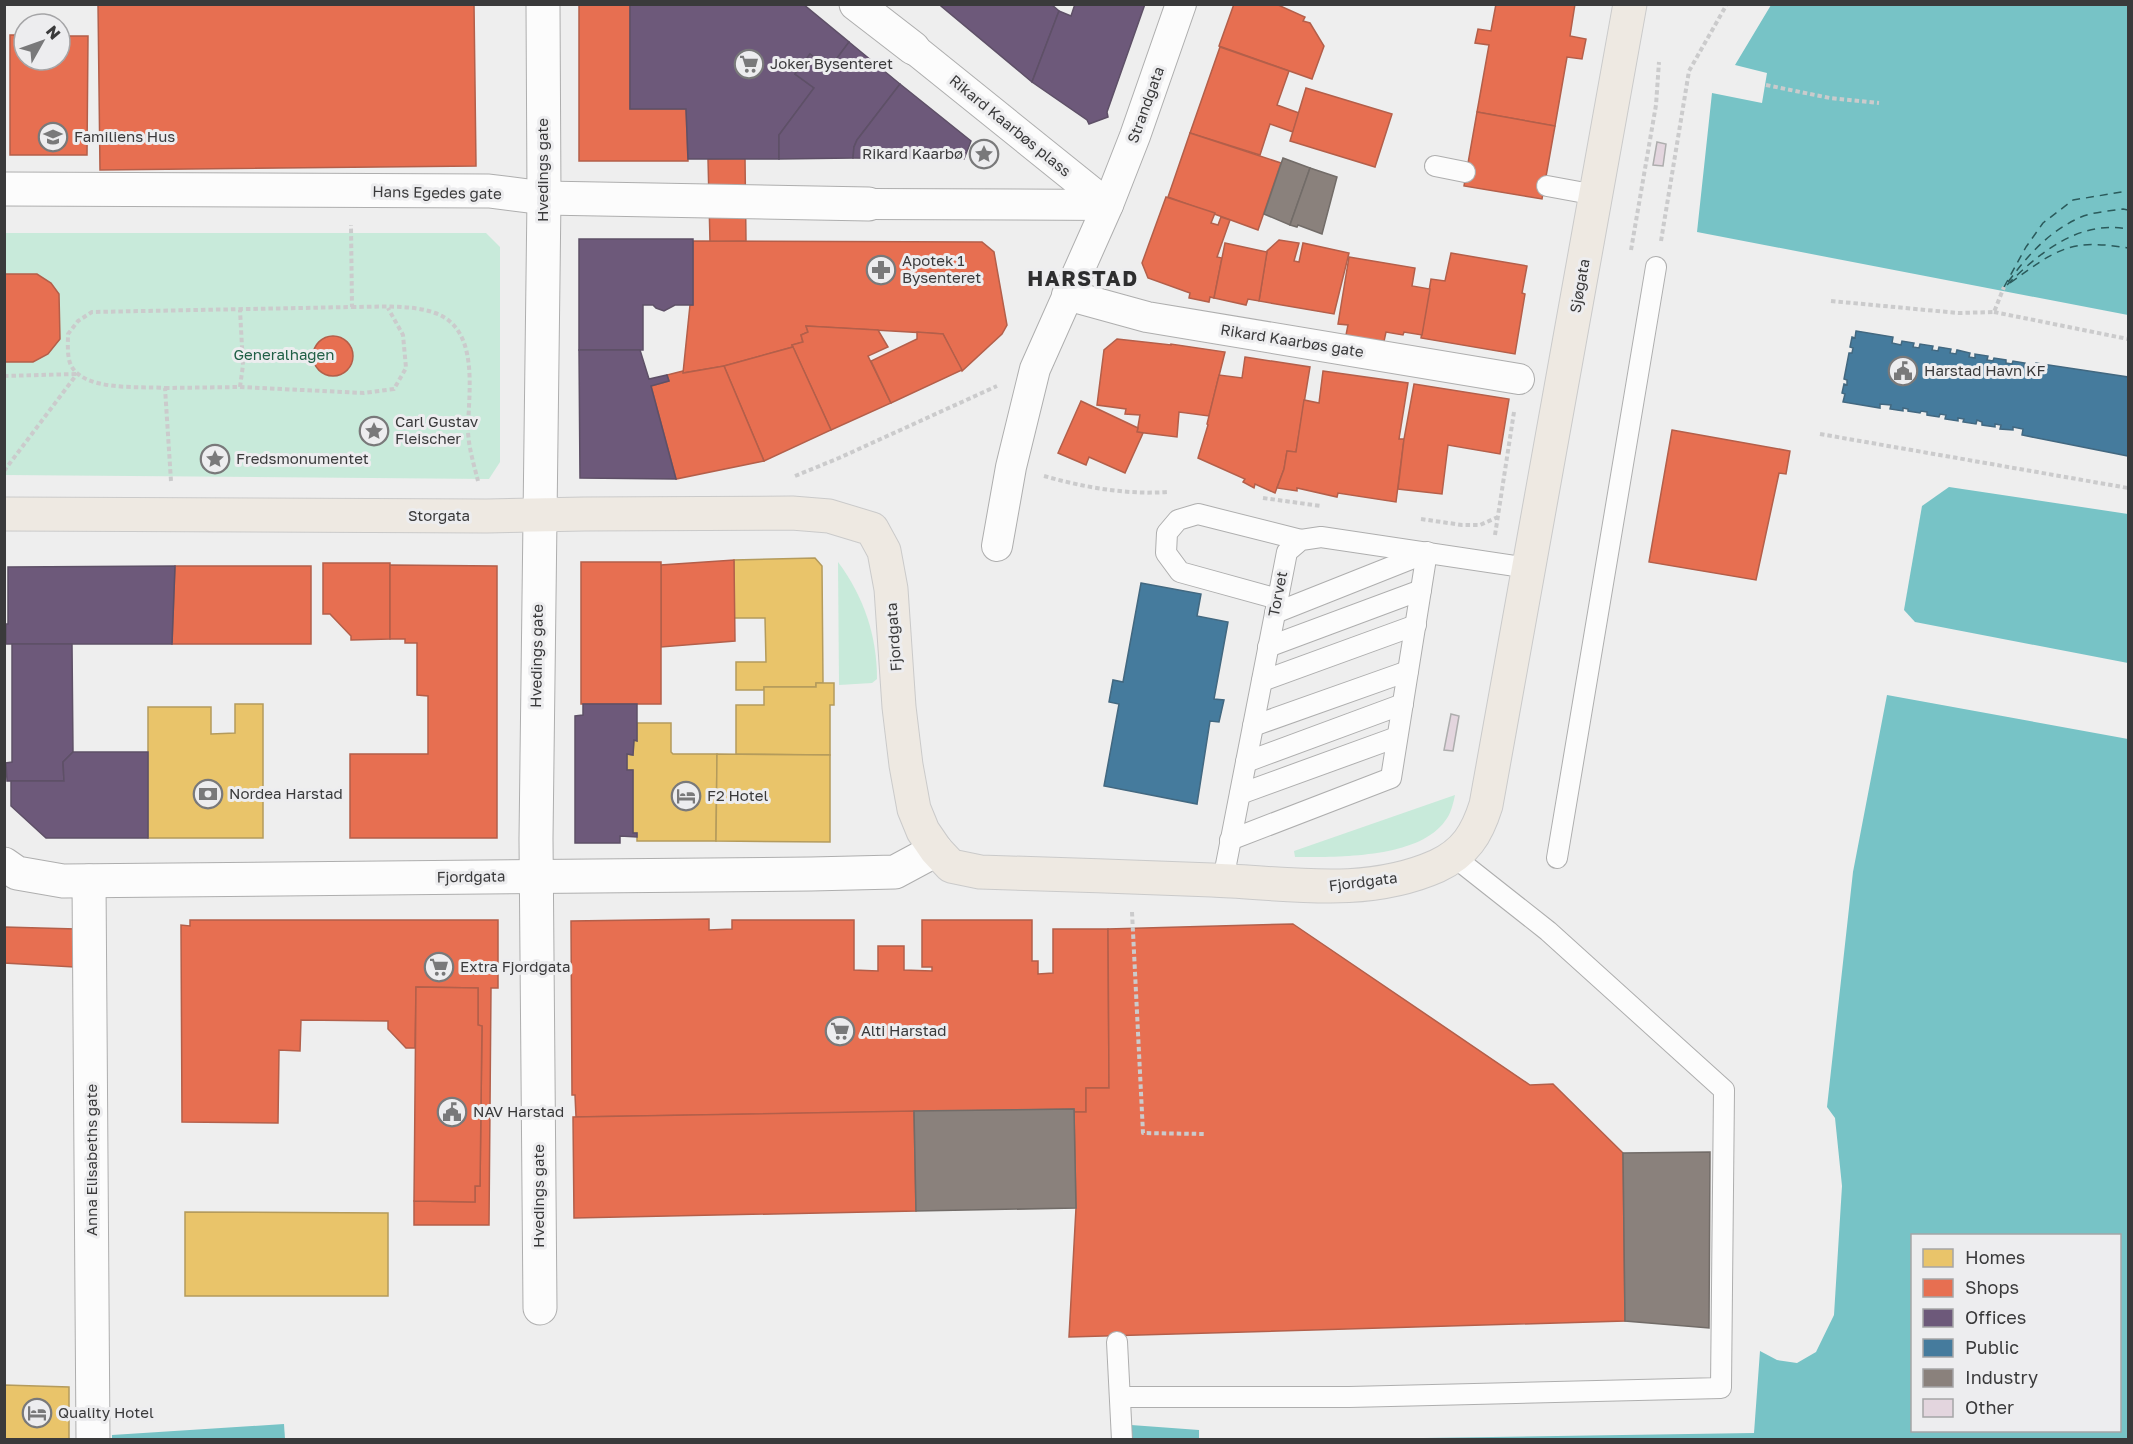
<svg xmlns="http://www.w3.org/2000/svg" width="2133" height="1444" font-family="'Golos Text',sans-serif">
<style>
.green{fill:#c8eada}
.water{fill:#77c3c6;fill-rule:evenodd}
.homes{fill:#e9c46a;stroke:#b49b5c;stroke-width:1.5}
.shops{fill:#e76f51;stroke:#b35f4a;stroke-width:1.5}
.offices{fill:#6d597a;stroke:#5e5067;stroke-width:1.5}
.public{fill:#457b9d;stroke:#426880;stroke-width:1.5}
.industry{fill:#8a817c;stroke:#726c68;stroke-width:1.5}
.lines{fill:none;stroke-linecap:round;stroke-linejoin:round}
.ferry{stroke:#2b5a5b;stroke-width:1.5;stroke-dasharray:8 6;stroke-linecap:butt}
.building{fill:#e3d5de;stroke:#adadad;stroke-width:1.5}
.service-casing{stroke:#aeaeae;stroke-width:22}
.pedestrian-casing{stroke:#aeaeae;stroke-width:32}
.minor-casing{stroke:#aeaeae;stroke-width:35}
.trunk-casing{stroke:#cacaca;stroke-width:35}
.path{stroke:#cbcbcc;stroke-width:4;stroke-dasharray:4.5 3;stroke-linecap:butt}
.service{stroke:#fcfcfc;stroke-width:20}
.pedestrian{stroke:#fcfcfc;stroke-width:30}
.minor{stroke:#fcfcfc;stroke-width:33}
.trunk{stroke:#eee9e2;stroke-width:33}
.labels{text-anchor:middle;stroke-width:6;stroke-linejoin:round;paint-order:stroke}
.poi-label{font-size:15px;fill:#3a3a3b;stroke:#ededef;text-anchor:start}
.street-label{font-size:15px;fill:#3a3a3b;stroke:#ededef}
.park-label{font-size:15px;fill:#205f46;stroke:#ededef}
.district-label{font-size:21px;font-weight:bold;letter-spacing:1.5px;fill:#2e2e2f;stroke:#ededef}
</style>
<rect width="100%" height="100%" fill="#eee"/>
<g class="green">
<polygon points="5,233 486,233 500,247 500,462 489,479 5,475"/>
<path d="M838,562C864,597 877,636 877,679L872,683L839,685Z"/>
<path d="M1455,795C1453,804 1451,814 1445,821C1418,859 1336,857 1295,857L1294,851Z"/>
</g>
<g class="water">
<polygon points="1771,5 2128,5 2128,315 1697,232 1712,93 1762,103 1767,73 1735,65"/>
<polygon points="1949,487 2128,514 2128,663 1915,622 1904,610 1922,506"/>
<path d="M1887,695L2128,739V1439H1355L1754,1433L1760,1351L1777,1360L1797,1363L1816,1352L1834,1315L1842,1186L1835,1118L1827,1107L1853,872ZM1912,1236H2120V1430H1912Z"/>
<polygon points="284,1424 285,1439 112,1439 112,1435"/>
<polygon points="1131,1425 1199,1430 1199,1439 1130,1440"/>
</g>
<g class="homes">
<polygon points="815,558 822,566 823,683 816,683 816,687 764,687 764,690 736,690 736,662 766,662 765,618 734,618 734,560"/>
<polygon points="816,683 834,683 834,705 830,705 830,755 736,754 736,705 764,705 764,687 816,687"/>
<polygon points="235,704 263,704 263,838 148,838 148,707 211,707 211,734 235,733"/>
<polygon points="637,723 671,723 671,752 673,754 717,754 716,841 637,841 637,833 633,833 633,770 627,770 627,754 633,755 634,740 637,741"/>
<polygon points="717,754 830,755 830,842 716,841"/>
<polygon points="185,1212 388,1213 388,1296 185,1296"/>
<polygon points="4,1385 69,1387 69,1440 4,1440"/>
</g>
<g class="shops">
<polygon points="98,4 474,4 476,166 100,170"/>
<polygon points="579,4 630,4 630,109 686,109 688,161 579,161"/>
<polygon points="1234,4 1276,4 1305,17 1303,21 1310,23 1324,46 1312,79 1219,46"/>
<polygon points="1496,4 1575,4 1570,36 1586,39 1582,59 1567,57 1555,126 1477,112 1489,45 1475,43 1478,29 1491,31"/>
<polygon points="10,35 24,35 24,60 60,60 60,36 88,36 87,155 10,155"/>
<polygon points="1220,47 1289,71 1277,105 1299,113 1293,132 1270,124 1260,155 1190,133"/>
<polygon points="1306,88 1392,114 1375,167 1290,141"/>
<polygon points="1477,112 1555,126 1542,199 1464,186"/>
<polygon points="1190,133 1281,163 1258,230 1168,197"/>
<polygon points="745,158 746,241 710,242 708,159"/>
<polygon points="1166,197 1215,213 1211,223 1218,225 1221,217 1230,220 1217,257 1222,258 1214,298 1210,297 1209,302 1189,298 1190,293 1148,278 1142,263"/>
<polygon points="1279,240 1299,243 1294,261 1299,262 1303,243 1349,253 1334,314 1259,301 1267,251"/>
<polygon points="693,241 982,242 994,252 1007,325 1002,334 962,371 943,334 806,326 808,332 801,335 803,342 792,345 793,347 724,366 683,373 690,305 693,305"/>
<polygon points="1225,243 1267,252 1259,301 1248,299 1246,305 1214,298"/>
<polygon points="1451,253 1527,266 1522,293 1525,294 1515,354 1421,338 1431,279 1445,281"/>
<polygon points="1349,257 1415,268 1412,286 1430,289 1422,335 1404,332 1403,335 1386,332 1383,346 1345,340 1348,325 1338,324"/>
<polygon points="4,274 37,274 51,283 59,294 60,339 48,354 33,362 4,362"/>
<polygon points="806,326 878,330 888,347 868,356 891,403 831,430 792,345 803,342 801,335 808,332"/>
<polygon points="917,332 943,334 962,370 891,403 871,361 917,339"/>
<circle cx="333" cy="356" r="20"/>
<polygon points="1117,339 1171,345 1171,344 1225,352 1209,416 1179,412 1177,437 1137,432 1140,415 1125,414 1126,409 1097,405 1104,350"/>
<polygon points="793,347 831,430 764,461 724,366"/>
<polygon points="1245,357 1310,367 1296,452 1287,451 1284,469 1275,493 1255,484 1254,488 1243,482 1245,479 1198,458 1208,425 1207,424 1219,375 1242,378"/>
<polygon points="724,366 764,461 676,479 651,386 669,381 667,375 683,371 683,373"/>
<polygon points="1323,371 1408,383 1399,439 1404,439 1396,502 1338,493 1337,497 1297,488 1297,491 1277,488 1284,469 1287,451 1296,452 1304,400 1319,403"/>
<polygon points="1414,384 1509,399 1500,454 1448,445 1442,494 1398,489 1404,439"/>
<polygon points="1081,401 1138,428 1137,432 1143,433 1125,473 1089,457 1086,465 1058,453"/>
<polygon points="1672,430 1790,451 1786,474 1779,473 1756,580 1649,562"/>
<polygon points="734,560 735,641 661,647 661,565"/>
<rect x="581" y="562" width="80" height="142"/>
<polygon points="323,563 390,563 390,639 351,640 351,636 330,614 323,614"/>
<polygon points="390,565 497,566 497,838 350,838 350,754 428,754 428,696 417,695 417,643 405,643 405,639 390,639"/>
<polygon points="175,566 311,566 311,644 172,644"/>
<polygon points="709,919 709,930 732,929 732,920 854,920 854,970 878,971 878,946 904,946 904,970 932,971 932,967 922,967 922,920 1032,920 1032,961 1038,961 1038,974 1053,973 1053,929 1108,929 1109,1088 1086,1088 1086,1112 1074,1112 1074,1109 576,1117 575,1095 572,1095 571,921"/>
<polygon points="190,920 498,920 498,988 491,988 489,1225 414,1225 414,1201 475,1202 475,1186 480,1186 482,1026 478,1025 478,988 416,987 415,1048 406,1048 388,1029 388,1021 301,1020 300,1051 279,1050 278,1123 182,1122 181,925 190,926"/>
<polygon points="1293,924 1530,1085 1553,1084 1623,1153 1625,1321 1069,1337 1076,1208 1074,1112 1086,1112 1086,1088 1109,1088 1108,929"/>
<polygon points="4,927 76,929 74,967 4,963"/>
<polygon points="416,987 478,988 478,1025 482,1026 480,1186 475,1186 475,1202 414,1201"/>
<polygon points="914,1111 916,1211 574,1218 573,1117"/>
</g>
<g class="offices">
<polygon points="630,4 803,4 849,42 829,69 810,54 795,74 814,88 779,135 779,159 688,159 686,109 630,109"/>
<polygon points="942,4 1051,4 1059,11 1032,82 941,6"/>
<polygon points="1075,4 1145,4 1107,112 1108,117 1089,124 1087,120 1032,82 1059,11 1071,16"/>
<polygon points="849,42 900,84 857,140 854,147 853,158 779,159 779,135 814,88 795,74 810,54 829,69"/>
<polygon points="900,84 971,141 964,159 853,158 854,147 857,140"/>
<polygon points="579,239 693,239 693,305 675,305 664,311 656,308 653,305 643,305 643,350 579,350"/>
<polygon points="579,350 640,350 649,379 667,375 669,381 651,386 676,479 580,478"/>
<polygon points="175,566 172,644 6,644 6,624 8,624 8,567"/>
<polygon points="12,644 72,644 73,752 63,762 64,781 7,781 6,763 12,762"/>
<polygon points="583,704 637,704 637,741 634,740 633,755 627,754 627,770 633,770 633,833 637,833 637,837 620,836 620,843 575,843 575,716 583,715"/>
<polygon points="73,752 148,752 148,838 46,838 11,806 11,781 64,781 63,762"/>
</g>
<g class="public">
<polygon points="1856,331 1893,337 1892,343 1901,345 1902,341 1914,343 1913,347 1919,348 1920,344 1933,346 1932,350 1938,351 1939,347 1951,349 1950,353 1956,354 1957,350 1970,353 1969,357 1975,358 1975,354 1988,356 1987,360 1993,361 1994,358 2006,360 2006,363 2012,364 2013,361 2025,363 2024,367 2035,369 2036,363 2128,377 2128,456 2022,435 2023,429 2013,427 2013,430 2000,429 2001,425 1995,424 1995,427 1982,425 1982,422 1977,420 1976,424 1963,422 1964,419 1958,418 1958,421 1945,419 1946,415 1940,414 1939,417 1927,415 1927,412 1921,411 1920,413 1908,411 1908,409 1903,408 1903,411 1890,409 1891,405 1880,404 1880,408 1843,402 1845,394 1842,393 1844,384 1847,385 1847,380 1844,379 1849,353 1852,353 1853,348 1850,347 1852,337 1855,338"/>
<polygon points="1141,583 1201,594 1197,616 1228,622 1214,699 1224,700 1219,722 1210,721 1197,804 1104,786 1119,704 1109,702 1113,680 1123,682"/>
</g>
<g class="industry">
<polygon points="1283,158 1310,168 1290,225 1264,214"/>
<polygon points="1310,168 1337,177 1322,234 1298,225 1297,227 1290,225"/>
<polygon points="1074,1109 1076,1208 916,1211 914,1111"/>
<polygon points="1710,1152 1709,1328 1625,1321 1623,1153"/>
</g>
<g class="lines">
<g class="ferry">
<path d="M2008,282C2029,254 2048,232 2081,217C2093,212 2110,211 2123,209L2128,210"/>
<path d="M2010,283C2056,250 2069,238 2128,248"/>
<path d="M2007,285C2040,252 2079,220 2128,229"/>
<polyline points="2004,287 2026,247 2043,223 2073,200 2128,191"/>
</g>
</g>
<g class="building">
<polygon points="1657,142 1666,144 1663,166 1653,165"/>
<polygon points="1451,714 1459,716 1453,751 1444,750"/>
</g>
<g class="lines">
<g class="service-casing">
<g id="service">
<polyline points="1435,166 1465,172"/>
<polyline points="1547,186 1596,195"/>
<polyline points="1278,599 1180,572 1166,553 1167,533 1178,520 1198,514 1301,540"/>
<polyline points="1275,613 1426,553"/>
<polyline points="1268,647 1421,590"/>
<polyline points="1262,681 1416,625"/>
<polyline points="1253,726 1408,671"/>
<polyline points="1246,762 1403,704"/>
<polyline points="1240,794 1397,737"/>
<polyline points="1230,840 1391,778 1427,552"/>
<polyline points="1557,858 1656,267"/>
<polyline points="1223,880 1287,552 1301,540 1321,537 1529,568"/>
<polyline points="1117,1342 1122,1440"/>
<polyline points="1120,1397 1349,1397 1721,1388 1724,1090 1548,931 1453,856"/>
</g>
</g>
<g class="pedestrian-casing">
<g id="pedestrian">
<polyline points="913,48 1108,205 1035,369 1011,467 997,546"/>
<polyline points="869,204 1108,205 1135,136 1181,4"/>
<polyline points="1067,295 1147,317 1519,379"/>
</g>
</g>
<g class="minor-casing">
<g id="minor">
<polyline points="856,4 913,48"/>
<polyline points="4,189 489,191 544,198 869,204"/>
<polyline points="4,864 17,873 63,881 811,874 895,872 936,850"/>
<polyline points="89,881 93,1440"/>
<polyline points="540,1308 536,839 544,198 543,4"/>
</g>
</g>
<g class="trunk-casing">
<path id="trunk" d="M4,514L487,516L584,514L792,513L829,516L872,529L884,551L891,589L899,707L906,765L914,809L923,831L936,850L951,866L980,872C1057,874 1135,877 1212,880C1287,883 1365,898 1437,866C1465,853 1477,834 1486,805L1630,4"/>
</g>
<g class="path">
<polyline points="1766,85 1830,98 1879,103"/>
<polyline points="1661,241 1689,71 1727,4"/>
<polyline points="1631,250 1656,105 1659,62"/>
<polyline points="1831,301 1958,313 1994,312 2004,287"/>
<path d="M352,307C378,307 410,304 435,313C481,329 468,395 468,432C469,449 474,465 478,481"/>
<polyline points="1994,312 2128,339"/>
<polyline points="4,376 76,374"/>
<polyline points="240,387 364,393 394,389 406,368 403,335 388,308"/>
<polyline points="165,388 240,387 243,365 240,310"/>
<polyline points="1820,434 2128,488"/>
<polyline points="4,471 77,374"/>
<polyline points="795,476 839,458 997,386"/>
<path d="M1044,476C1083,487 1126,495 1167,492"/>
<path d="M171,481L165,388C139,386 81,392 70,363C67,354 68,343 68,334L78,321L92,312L352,307L351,225"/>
<polyline points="1263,498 1321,506"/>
<polyline points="1421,519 1462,525 1480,525 1498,517"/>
<polyline points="1495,535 1514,412"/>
<polyline points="1132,912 1143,1133 1204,1134"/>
</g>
<use href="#service" class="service"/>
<use href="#pedestrian" class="pedestrian"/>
<use href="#minor" class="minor"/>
<use href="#trunk" class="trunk"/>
</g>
<defs>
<g id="supermarket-ring" transform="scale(1.5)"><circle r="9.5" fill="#ededef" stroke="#79797a" stroke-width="1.5"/><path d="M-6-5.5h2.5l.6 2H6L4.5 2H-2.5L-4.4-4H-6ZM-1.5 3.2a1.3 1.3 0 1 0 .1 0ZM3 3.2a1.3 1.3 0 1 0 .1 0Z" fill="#79797a"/></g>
<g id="school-ring" transform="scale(1.5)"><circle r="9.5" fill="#ededef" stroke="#79797a" stroke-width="1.5"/><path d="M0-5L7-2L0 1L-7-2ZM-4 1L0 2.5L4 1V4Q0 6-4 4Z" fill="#79797a"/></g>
<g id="sight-ring" transform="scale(1.5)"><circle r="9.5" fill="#ededef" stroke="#79797a" stroke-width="1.5"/><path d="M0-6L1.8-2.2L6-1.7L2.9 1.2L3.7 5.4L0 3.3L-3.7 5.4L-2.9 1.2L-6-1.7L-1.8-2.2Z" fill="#79797a"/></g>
<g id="pharmacy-ring" transform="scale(1.5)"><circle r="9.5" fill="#ededef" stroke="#79797a" stroke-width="1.5"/><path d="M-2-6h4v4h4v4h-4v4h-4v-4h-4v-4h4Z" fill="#79797a"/></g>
<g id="civic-ring" transform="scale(1.5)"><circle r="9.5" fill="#ededef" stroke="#79797a" stroke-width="1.5"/><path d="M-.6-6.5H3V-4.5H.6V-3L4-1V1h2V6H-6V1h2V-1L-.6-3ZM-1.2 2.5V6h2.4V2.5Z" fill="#79797a"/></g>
<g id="bank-ring" transform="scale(1.5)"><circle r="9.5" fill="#ededef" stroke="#79797a" stroke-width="1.5"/><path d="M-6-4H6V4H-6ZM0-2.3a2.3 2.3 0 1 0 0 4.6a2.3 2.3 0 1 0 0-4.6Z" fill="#79797a"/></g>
<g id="hotel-ring" transform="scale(1.5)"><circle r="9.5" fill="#ededef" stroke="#79797a" stroke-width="1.5"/><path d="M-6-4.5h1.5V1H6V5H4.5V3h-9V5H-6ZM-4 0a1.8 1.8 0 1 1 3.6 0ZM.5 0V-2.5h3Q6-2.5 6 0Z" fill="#79797a"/></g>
</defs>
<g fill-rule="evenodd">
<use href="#supermarket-ring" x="749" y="64"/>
<use href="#school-ring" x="53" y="137"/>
<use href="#sight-ring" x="984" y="154"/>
<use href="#pharmacy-ring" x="881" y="270"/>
<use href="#civic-ring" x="1903" y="371"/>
<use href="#sight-ring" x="374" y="431"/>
<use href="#sight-ring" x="215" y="459"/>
<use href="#bank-ring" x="208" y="794"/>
<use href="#hotel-ring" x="686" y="796"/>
<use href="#supermarket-ring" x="439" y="967"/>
<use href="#supermarket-ring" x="840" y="1031"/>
<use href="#civic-ring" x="452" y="1112"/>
<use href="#hotel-ring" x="37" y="1413"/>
</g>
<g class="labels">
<g class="poi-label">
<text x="770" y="69">Joker Bysenteret</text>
<text x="74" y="142">Familiens Hus</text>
<text x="963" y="159" text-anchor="end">Rikard Kaarbø</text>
<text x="902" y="266">Apotek 1<tspan x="902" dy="17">Bysenteret</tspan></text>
<text x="1924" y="376">Harstad Havn KF</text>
<text x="395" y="427">Carl Gustav<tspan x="395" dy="17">Fleischer</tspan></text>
<text x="236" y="464">Fredsmonumentet</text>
<text x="229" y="799">Nordea Harstad</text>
<text x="707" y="801">F2 Hotel</text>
<text x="460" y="972">Extra Fjordgata</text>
<text x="861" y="1036">Alti Harstad</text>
<text x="473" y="1117">NAV Harstad</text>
<text x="58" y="1418">Quality Hotel</text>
</g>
<g class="street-label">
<text transform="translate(1146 105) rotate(-70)" y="5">Strandgata</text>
<text transform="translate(1010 126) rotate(39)" y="5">Rikard Kaarbøs plass</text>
<text transform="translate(543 170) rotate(-90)" y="5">Hvedings gate</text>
<text transform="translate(437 193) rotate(1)" y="5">Hans Egedes gate</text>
<text transform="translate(1580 286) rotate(-80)" y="5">Sjøgata</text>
<text transform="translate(1292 341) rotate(9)" y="5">Rikard Kaarbøs gate</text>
<text x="439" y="521">Storgata</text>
<text transform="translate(1278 594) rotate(-79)" y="5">Torvet</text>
<text transform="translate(894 637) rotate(-94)" y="5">Fjordgata</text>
<text transform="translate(537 656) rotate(-89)" y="5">Hvedings gate</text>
<text transform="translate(471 877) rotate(-1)" y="5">Fjordgata</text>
<text transform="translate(1363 882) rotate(-7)" y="5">Fjordgata</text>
<text transform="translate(92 1160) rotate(-90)" y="5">Anna Elisabeths gate</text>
<text transform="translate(539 1196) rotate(-90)" y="5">Hvedings gate</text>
</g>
<g class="park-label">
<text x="284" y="360">Generalhagen</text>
</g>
<g class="district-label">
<text x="1083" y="286">HARSTAD</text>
</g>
</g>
<rect width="2133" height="1444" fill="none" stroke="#3a3a3b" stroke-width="12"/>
<rect x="1911" y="1234" width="210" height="198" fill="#ededef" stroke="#a5a5a7" stroke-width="1.5"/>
<rect x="1923" y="1249" width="30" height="18" fill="#e9c46a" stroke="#a5a5a7" stroke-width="1.5"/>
<text x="1965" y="1264" font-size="18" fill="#3a3a3b">Homes</text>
<rect x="1923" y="1279" width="30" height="18" fill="#e76f51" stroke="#a5a5a7" stroke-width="1.5"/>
<text x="1965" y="1294" font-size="18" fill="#3a3a3b">Shops</text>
<rect x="1923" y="1309" width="30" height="18" fill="#6d597a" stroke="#a5a5a7" stroke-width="1.5"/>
<text x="1965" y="1324" font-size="18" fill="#3a3a3b">Offices</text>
<rect x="1923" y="1339" width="30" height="18" fill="#457b9d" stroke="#a5a5a7" stroke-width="1.5"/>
<text x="1965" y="1354" font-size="18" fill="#3a3a3b">Public</text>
<rect x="1923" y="1369" width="30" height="18" fill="#8a817c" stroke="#a5a5a7" stroke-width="1.5"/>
<text x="1965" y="1384" font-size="18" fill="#3a3a3b">Industry</text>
<rect x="1923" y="1399" width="30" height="18" fill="#e3d5de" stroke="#a5a5a7" stroke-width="1.5"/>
<text x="1965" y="1414" font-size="18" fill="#3a3a3b">Other</text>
<g transform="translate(42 42) rotate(50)"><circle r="28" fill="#ededef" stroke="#a5a5a7" stroke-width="1.5"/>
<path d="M0-4.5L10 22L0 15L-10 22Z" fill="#79797a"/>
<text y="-9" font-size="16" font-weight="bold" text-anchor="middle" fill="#3a3a3b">N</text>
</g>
</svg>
